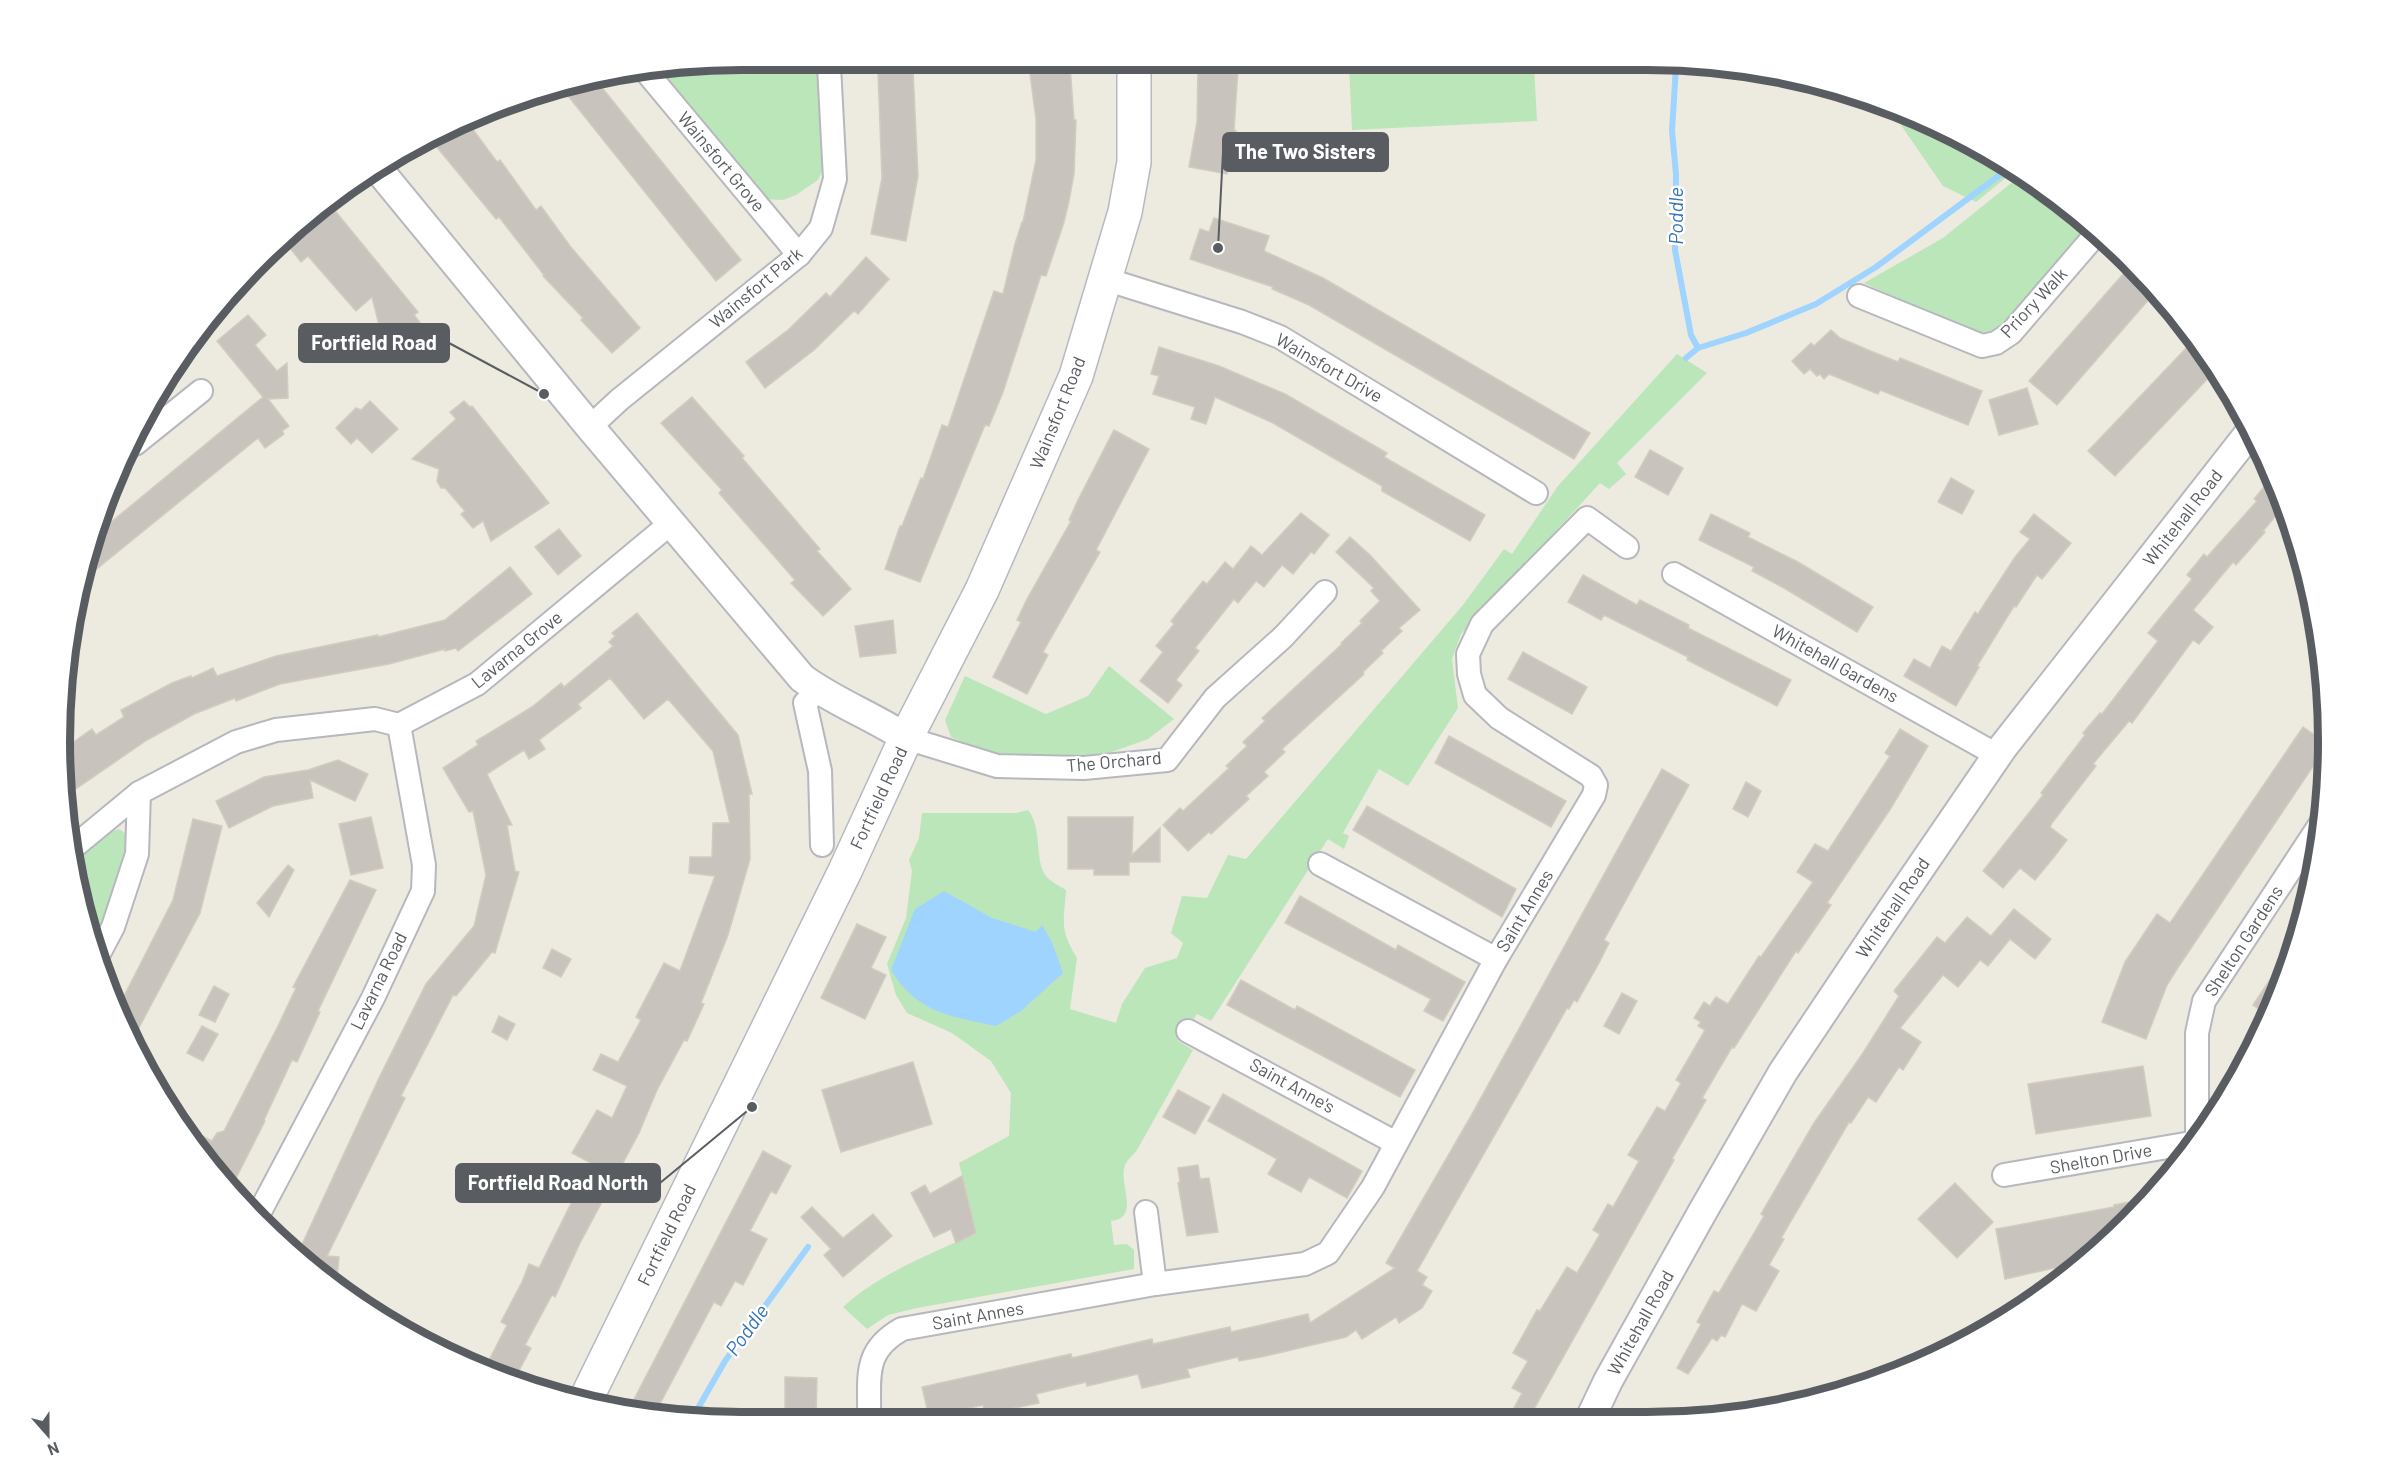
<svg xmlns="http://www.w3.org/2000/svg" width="2389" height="1483" font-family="Barlow,sans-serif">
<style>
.green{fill:#bae6ba}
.water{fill:#9ed4ff}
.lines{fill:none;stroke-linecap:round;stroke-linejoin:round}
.stream{stroke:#9ed4ff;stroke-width:6}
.building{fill:#c8c4bd;stroke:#d2ccbe;stroke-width:1.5}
.minor-casing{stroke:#b6b8be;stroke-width:26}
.tertiary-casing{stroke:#b6b8be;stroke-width:32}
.secondary-casing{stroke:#b6bac0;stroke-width:36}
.minor{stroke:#fff;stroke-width:22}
.tertiary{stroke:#fff;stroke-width:28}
.secondary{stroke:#fff;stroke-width:33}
.labels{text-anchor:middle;stroke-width:5;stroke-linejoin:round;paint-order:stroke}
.street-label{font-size:18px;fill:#595d62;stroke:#fff}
.water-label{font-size:20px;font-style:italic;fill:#3674b6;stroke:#fff}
.rim{fill:none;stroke:#595d62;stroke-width:8}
.leader{fill:none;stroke:#595d62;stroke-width:2}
.callout-dot{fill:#595d62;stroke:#fff;stroke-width:2}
.callout{fill:#595d62;stroke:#595d62;stroke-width:2}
.callout-label{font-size:20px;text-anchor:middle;font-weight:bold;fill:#fff}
</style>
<rect width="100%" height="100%" fill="#edeae0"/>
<g class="green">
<polygon points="656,66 819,66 823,168 818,180 796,195 783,200 763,199 752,189"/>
<polygon points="1349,66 1534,66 1537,121 1352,130"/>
<polygon points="1896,109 1908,112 2013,172 1976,202 1943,186 1894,115"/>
<polygon points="2020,176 2062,201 2091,228 1999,329 1979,333 1968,330 1864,283 1943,238"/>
<path d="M1677,354L1707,373L1617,463L1626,474L1609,489L1600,483L1461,634L1452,659L1458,708L1408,786L1379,769L1343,833L1349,836L1344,849L1328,839L1211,1021L1197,1014L1178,1041L1193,1050L1137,1150C1133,1155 1127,1160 1125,1165C1118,1184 1141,1218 1111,1221L1114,1245L1127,1244L1134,1250V1269L917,1308L888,1315L867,1329L843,1307C880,1273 931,1254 976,1233L959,1163L1009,1136L1011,1093L991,1061L952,1033L907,1013L896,995L887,964L906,918L912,871L909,860L919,838L922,813H1016L1028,810C1044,829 1032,866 1050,880C1055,884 1061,887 1066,890C1064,922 1059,929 1077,958L1070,1009L1116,1023L1122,1004L1145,968L1177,958L1183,943L1171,933L1182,896L1207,898L1228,855L1246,859L1463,605L1504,549L1512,554L1558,486Z"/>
<polygon points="1109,666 1174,719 1148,739 1106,754 1003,759 951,737 945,720 965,676 1046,714 1088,696"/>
<path d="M119,829L126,834C132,867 107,914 92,942L74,864C87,851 101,834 119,829Z"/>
</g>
<path class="water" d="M944,891L992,918L1036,932L1042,925L1052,942L1063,973L1021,1011L996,1026C951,1017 916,1012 891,970L915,909Z"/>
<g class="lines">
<g class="stream">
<polyline points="1676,66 1672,131 1676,174 1675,250 1691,335 1698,348"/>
<polyline points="1686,358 1698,348 1746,333 1816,304 1876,267 2008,169"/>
<polyline points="693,1417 725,1361 808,1247"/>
</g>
</g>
<g class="building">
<polygon points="1029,66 1070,66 1074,120 1076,120 1074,174 1069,201 1064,222 1046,276 1041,275 1003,392 989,426 985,425 920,582 885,569 900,526 902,526 921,478 923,479 942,425 948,427 994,291 1003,294 1015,244 1022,222 1023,222 1036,160 1036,119"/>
<polygon points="1198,66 1238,69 1234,130 1236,131 1227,174 1189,167 1197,122"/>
<polygon points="913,70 918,176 906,241 871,234 882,178 878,72"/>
<polygon points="595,79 741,260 716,281 561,87"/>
<polygon points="466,120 497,162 500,160 536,210 541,206 570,246 640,328 612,353 581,320 583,318 543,276 544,275 499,217 496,219 431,140 454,125"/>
<polygon points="327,201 418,312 414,315 421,324 412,331 418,338 401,352 391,340 383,341 372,297 356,311 308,256 301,262 283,239"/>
<polygon points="1214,218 1269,236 1264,251 1323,278 1590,433 1574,459 1309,305 1272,289 1273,287 1190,259 1200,229 1209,232"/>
<polygon points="866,257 889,279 858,314 854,311 814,350 765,388 746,362 788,330 826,293 830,297"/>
<polygon points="2131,265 2157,290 2057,405 2029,381"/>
<polygon points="248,315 266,335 255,345 277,371 287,363 288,398 268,399 289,426 282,431 284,434 265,448 258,438 83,580 93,537 263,397 217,341"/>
<polygon points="1831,330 1840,338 1873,352 1898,362 1900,358 1982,391 1968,425 1880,390 1878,394 1829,374 1824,379 1820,374 1817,376 1810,369 1804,374 1792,361 1811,343 1814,346"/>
<polygon points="2194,340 2216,370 2115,476 2088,451"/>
<polygon points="1159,347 1219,366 1285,394 1387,453 1384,457 1485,515 1470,541 1382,491 1382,486 1273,423 1215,397 1206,424 1191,419 1195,407 1153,394 1159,376 1151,374"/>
<polygon points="2027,388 2038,424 1999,435 1989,400"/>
<polygon points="692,397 744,456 742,458 820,549 817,551 851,589 823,616 791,583 795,580 719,493 722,490 661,423"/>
<polygon points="370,401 398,429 372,453 357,438 351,444 336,428 356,408 361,410"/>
<polygon points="464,401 470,407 472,406 549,503 491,541 483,521 473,528 461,514 465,511 445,488 441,488 437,481 439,469 412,459 456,419 450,412"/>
<polygon points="1114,430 1149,449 1096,550 1100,552 1043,652 1048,655 1027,694 993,677 1021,622 1017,620 1027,599 1071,521 1069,520 1078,500"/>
<polygon points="1650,450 1683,468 1668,495 1635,477"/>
<polygon points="2272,477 2285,505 2263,531 2265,532 2236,565 2233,562 2193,610 2213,627 2199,644 2193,640 2132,723 2129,721 2093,764 2096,766 2052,823 2050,827 2067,840 2054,857 2035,880 2020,868 2003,888 1983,871 2043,795 2041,793 2085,735 2083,733 2100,713 2102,714 2158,641 2148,633 2192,579 2187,575 2204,554 2207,557 2257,501 2254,499"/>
<polygon points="1951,478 1974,491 1962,514 1938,502"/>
<polygon points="1301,513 1329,535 1314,554 1311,552 1293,574 1282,565 1264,587 1256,581 1238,603 1234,599 1195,648 1199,651 1176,680 1182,685 1168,703 1140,681 1163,652 1156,646 1174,624 1171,621 1203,581 1207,584 1225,562 1233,569 1251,546 1262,555"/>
<polygon points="1711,514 1750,533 1748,537 1798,562 1873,607 1857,632 1784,588 1752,571 1754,567 1699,540"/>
<polygon points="2034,514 2071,543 2042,579 2037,575 2016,607 2014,606 1977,666 1979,667 1956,706 1904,676 1914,659 1930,668 1942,646 1951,651 1975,612 1978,614 2015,557 2030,539 2020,532"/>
<polygon points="559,529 581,556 558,575 535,547"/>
<polygon points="1350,537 1370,555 1420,610 1399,628 1402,631 1381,651 1383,653 1363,672 1364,674 1282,749 1285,752 1264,772 1268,776 1246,796 1249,799 1211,834 1209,832 1188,851 1163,825 1180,808 1183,811 1229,768 1226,766 1247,746 1243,742 1265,721 1262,718 1342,644 1341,643 1362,623 1360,621 1380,601 1371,591 1374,588 1336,552"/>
<polygon points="510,567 532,594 458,651 456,648 445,651 445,649 389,664 280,684 236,701 235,698 194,714 147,740 64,797 61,761 72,753 68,746 92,729 96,735 124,717 121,710 172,683 191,676 192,678 213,668 217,676 276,656 378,635 378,637 445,620"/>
<polygon points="1583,575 1637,605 1640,600 1689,625 1688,628 1791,680 1777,706 1687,660 1688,657 1604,615 1601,620 1568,602"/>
<polygon points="637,613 738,735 752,794 749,794 750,859 728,935 701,1003 704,1004 687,1041 684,1040 657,1090 639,1133 580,1243 555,1297 552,1295 525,1345 531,1348 514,1380 483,1372 507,1325 501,1322 522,1282 529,1264 539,1268 591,1163 572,1153 597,1110 612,1118 627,1086 593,1070 601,1054 618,1062 641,1020 636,1017 664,963 680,971 715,876 689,873 690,857 712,857 713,823 730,823 713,751 668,699 644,719 610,678 578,704 581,708 539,740 545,749 529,759 524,750 487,774 512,825 507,825 515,871 519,872 495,953 492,952 456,996 453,995 401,1096 405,1098 327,1256 339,1257 336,1288 327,1282 293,1253 298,1253 379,1078 426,984 474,926 486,875 473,811 469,812 443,768 478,745 476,741 532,707 561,683 564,687 613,646 609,642 615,636 612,633"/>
<polygon points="893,620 896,653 860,657 855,626"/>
<polygon points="1523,652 1587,687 1572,714 1508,679"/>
<polygon points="2303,727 2326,743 2326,747 2177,969 2167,985 2146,1039 2102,1022 2125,962 2157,914 2170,923"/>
<polygon points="1900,729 1928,746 1891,808 1827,903 1831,905 1798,953 1796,951 1734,1048 1732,1047 1702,1098 1706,1100 1672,1159 1674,1160 1530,1416 1514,1408 1522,1393 1512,1388 1528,1361 1513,1353 1537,1310 1540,1311 1567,1267 1577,1273 1600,1234 1593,1230 1608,1204 1613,1207 1639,1161 1628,1155 1657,1107 1665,1111 1681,1083 1676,1080 1705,1030 1698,1026 1701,1022 1694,1018 1704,1002 1710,1006 1716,997 1728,1004 1759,956 1761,957 1813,882 1797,872 1815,844 1828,851 1890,756 1885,753"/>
<polygon points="1449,736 1566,801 1551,827 1435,763"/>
<polygon points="338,760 368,774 355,801 310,780 313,798 273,806 229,828 216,801 264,777 308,770"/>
<polygon points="1662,769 1689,785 1604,940 1609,943 1599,963 1577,1002 1574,1000 1569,1009 1567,1008 1417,1271 1427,1277 1422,1285 1432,1291 1422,1308 1399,1323 1396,1317 1362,1339 1356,1330 1346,1337 1261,1357 1239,1361 1238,1357 1187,1369 1190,1377 1142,1388 1138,1374 1087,1386 1086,1382 1036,1394 1039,1403 985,1414 983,1405 929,1417 922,1387 1071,1354 1072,1358 1152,1339 1153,1344 1230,1327 1231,1332 1308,1314 1310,1323 1395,1268 1386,1263 1471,1116"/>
<polygon points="1746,782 1761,791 1748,817 1733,809"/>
<polygon points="1367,806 1516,889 1502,917 1353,830"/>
<polygon points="371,817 383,868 351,875 339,824"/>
<polygon points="1068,817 1133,817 1132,855 1160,828 1160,862 1129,862 1129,875 1094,875 1094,869 1068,869"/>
<polygon points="193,819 222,826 200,913 134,1037 119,1006 173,900"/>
<polygon points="288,865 294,870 269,917 257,903"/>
<polygon points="350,880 376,890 318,1011 320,1012 297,1062 292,1060 264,1120 265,1121 231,1188 178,1124 212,1141 217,1133 224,1131 278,1026 296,988 293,987"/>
<polygon points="1300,896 1396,950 1398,945 1465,982 1443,1021 1424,1011 1431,999 1285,923"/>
<polygon points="2014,909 2051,939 2035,959 2010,939 1988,966 1980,960 1958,987 1943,975 1900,1028 1921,1042 1903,1070 1899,1067 1876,1102 1868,1097 1851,1123 1849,1122 1781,1238 1784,1239 1769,1265 1779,1271 1756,1311 1742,1304 1725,1337 1721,1335 1717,1341 1712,1338 1688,1374 1677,1368 1701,1324 1697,1322 1714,1291 1719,1293 1764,1216 1761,1214 1814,1123 1863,1053 1899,996 1894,991 1937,937 1945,943 1967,917 1991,936"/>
<polygon points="857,924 886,937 871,968 886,975 865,1019 821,998"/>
<polygon points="552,949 571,959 561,977 543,968"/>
<polygon points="2281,963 2288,966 2269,1016 2253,1005"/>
<polygon points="1241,980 1295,1010 1297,1006 1415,1070 1400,1097 1227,1005"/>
<polygon points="214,986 229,994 215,1022 199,1015"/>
<polygon points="1622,993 1637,1001 1619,1034 1604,1026"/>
<polygon points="499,1016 515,1024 507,1040 492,1032"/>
<polygon points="202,1026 218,1034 203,1061 187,1053"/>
<polygon points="913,1062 932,1124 841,1152 822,1090"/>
<polygon points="2143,1066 2151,1116 2036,1134 2028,1084"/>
<polygon points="1178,1090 1210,1107 1195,1134 1163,1117"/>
<polygon points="1223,1094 1362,1171 1347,1198 1309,1177 1301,1192 1268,1174 1277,1159 1208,1121"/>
<polygon points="763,1151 791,1166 776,1194 771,1191 750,1231 767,1239 743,1285 735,1281 721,1306 714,1302 653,1417 628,1411"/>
<polygon points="1198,1165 1200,1179 1209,1178 1218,1232 1187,1236 1178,1183 1180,1182 1178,1168"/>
<polygon points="962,1176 976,1233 956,1243 951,1229 934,1237 911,1193 925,1185 930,1194"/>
<polygon points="1955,1183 1993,1222 1957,1258 1918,1219"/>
<polygon points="2131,1202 2131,1205 2145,1203 2097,1254 2086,1261 2005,1279 1996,1229 2114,1207 2114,1205"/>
<polygon points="812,1207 843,1238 873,1214 892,1236 843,1277 824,1255 831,1249 801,1217"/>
<polygon points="785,1377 817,1378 816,1418 785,1418"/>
</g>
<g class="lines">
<g class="minor-casing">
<g id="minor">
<polyline points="643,68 799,255"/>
<polyline points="1105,279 1242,322 1280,337 1536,493"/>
<polyline points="1859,296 1982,346 1996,343 2011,333 2097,233"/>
<polyline points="590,427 619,400 799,255 821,228 835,179 829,66"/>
<polyline points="135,444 201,391"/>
<polyline points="1674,574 1997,755"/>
<polyline points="818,690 805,703 820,771 822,845"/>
<polyline points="906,738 997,766 1084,768 1167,760 1215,698 1283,637 1325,592"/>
<polyline points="70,850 139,793 236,742 276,730 375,719 399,725 477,684 671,523"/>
<polyline points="1320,864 1496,959"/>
<polyline points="96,959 113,927 137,854 139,793"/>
<polyline points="1188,1031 1396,1143"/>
<polyline points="2197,1142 2197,1033 2204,1001 2321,823"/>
<polyline points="2004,1175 2197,1142"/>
<polyline points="1146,1212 1155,1284"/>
<polyline points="256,1219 373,998 423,891 424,865 399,725"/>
<path d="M869,1418C870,1378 862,1351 902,1329L1155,1284L1305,1264L1328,1253L1373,1187L1496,959L1594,795L1596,785L1591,776L1499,718L1475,695L1469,674L1468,654L1482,624L1587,518L1627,547"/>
</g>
</g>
<g class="tertiary-casing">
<g id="tertiary">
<path d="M378,169L590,427L802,678C834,702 873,716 906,738"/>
<polyline points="1589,1421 1608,1381 1703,1211 1783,1072 1882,924 2003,747 2251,431"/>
</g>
</g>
<g class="secondary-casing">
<polyline id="secondary" points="586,1399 845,871 906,738 982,590 1076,376 1125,212 1134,162 1134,66"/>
</g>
<use href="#minor" class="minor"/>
<use href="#tertiary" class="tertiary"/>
<use href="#secondary" class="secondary"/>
</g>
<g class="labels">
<g class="street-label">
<text transform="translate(721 162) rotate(50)" y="6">Wainsfort Grove</text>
<text transform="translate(756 288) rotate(-40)" y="6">Wainsfort Park</text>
<text transform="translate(2034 303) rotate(-47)" y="6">Priory Walk</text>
<text transform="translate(1329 368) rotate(30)" y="6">Wainsfort Drive</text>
<text transform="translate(1058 413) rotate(-68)" y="6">Wainsfort Road</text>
<text transform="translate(2183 518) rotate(-52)" y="6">Whitehall Road</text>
<text transform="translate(517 650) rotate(-39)" y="6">Lavarna Grove</text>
<text transform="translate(1835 664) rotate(29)" y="6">Whitehall Gardens</text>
<text transform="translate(1114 762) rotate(-5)" y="6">The Orchard</text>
<text transform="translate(879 798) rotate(-65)" y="6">Fortfield Road</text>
<text transform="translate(1893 908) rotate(-56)" y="6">Whitehall Road</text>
<text transform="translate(1525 911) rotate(-59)" y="6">Saint Annes</text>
<text transform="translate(2244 941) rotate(-57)" y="6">Shelton Gardens</text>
<text transform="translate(379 981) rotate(-64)" y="6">Lavarna Road</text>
<text transform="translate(1292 1086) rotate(29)" y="6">Saint Anne's</text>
<text transform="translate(2101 1159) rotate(-10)" y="6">Shelton Drive</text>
<text transform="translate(667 1235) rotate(-64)" y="6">Fortfield Road</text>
<text transform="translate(978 1316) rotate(-10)" y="6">Saint Annes</text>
<text transform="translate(1641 1323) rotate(-61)" y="6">Whitehall Road</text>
</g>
<g class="water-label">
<text transform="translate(1676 216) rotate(-90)" y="7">Poddle</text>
<text transform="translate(747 1330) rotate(-54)" y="7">Poddle</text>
</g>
</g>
<path d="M0 0H2389V1483H0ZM741 70H1647A671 671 0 0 1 2318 741V741A671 671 0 0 1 1647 1412H741A671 671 0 0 1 70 741V741A671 671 0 0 1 741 70Z" fill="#fff" fill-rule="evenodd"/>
<path class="rim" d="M741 70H1647A671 671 0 0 1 2318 741V741A671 671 0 0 1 1647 1412H741A671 671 0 0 1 70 741V741A671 671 0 0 1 741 70Z"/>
<path class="leader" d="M1218 248L1223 152M544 394L449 343M752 1107L660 1183"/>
<g class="callout-dot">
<circle cx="1218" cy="248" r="6"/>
<circle cx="544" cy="394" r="6"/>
<circle cx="752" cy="1107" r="6"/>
</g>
<g class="callout">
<rect x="1223" y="133" width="165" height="38" rx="6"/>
<rect x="299" y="324" width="150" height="38" rx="6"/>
<rect x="456" y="1164" width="204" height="38" rx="6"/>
</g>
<g class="callout-label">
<text x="1305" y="159">The Two Sisters</text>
<text x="374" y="350">Fortfield Road</text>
<text x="558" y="1190">Fortfield Road North</text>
</g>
<g transform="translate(48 1435) rotate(159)" stroke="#ffffff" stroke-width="4.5" paint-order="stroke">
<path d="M0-4.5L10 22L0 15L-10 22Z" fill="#595d62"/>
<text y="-9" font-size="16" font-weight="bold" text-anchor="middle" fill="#595d62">N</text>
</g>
</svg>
